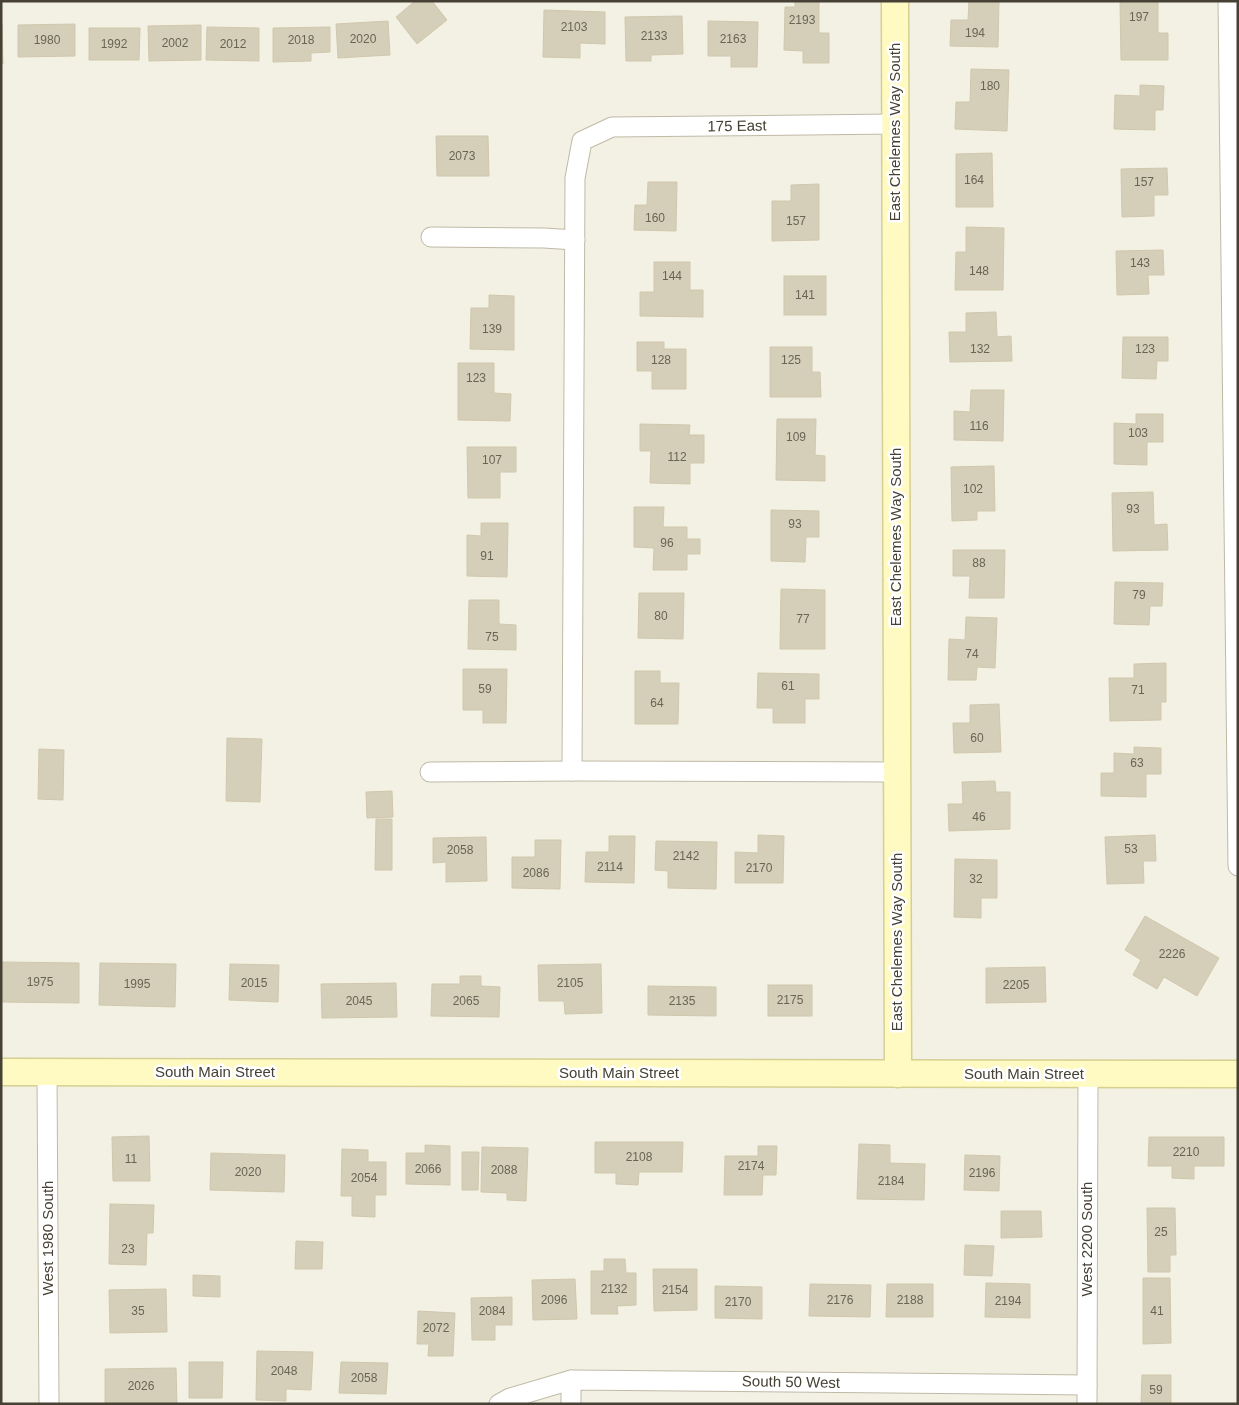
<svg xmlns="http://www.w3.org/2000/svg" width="1239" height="1405" font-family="Helvetica,sans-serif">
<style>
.building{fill:#d5cfb9;stroke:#d0c8ac}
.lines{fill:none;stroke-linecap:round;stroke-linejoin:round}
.street-casing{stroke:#bfbaa6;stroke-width:21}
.secondary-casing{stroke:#d6cf91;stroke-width:29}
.street{stroke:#fff;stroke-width:19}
.secondary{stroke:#fffac2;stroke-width:26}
.labels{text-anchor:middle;stroke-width:5;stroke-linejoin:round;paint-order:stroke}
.number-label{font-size:12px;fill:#6a6455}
.street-label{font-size:15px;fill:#464134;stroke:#fff}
</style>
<rect width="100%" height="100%" fill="#f3f1e4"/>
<g class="building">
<polygon points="415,1 432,1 447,20 417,44 396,17"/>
<polygon points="795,1 819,1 819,33 829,33 829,63 803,63 803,51 784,50 785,7 795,7"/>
<polygon points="969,1 999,1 998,47 950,46 951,20 968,20"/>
<polygon points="1120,1 1158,1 1158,33 1168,33 1168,60 1121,60"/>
<polygon points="544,10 605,12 605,44 580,43 580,58 543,57"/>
<polygon points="682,16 683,54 651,55 651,61 626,61 625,17"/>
<polygon points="388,21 390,55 338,58 336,24"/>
<polygon points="708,21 758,22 757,67 731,67 731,56 708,56"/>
<polygon points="1,23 2,23 3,64 1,64"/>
<polygon points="75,24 75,56 18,57 18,25"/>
<polygon points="201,25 201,60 149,61 148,26"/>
<polygon points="207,27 259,28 259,61 206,60"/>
<polygon points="330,27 330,52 311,53 311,61 273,62 273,28"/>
<polygon points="89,28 140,28 139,60 89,60"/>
<polygon points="971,69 1009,70 1007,131 955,129 956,102 970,102"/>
<polygon points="1140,85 1164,86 1163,110 1155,110 1155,130 1114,129 1115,95 1140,96"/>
<polygon points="436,136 488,136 489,176 437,176"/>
<polygon points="992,153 993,207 956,207 956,154"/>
<polygon points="1167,168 1168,195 1154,195 1154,216 1122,217 1121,169"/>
<polygon points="648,182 677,182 676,231 634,230 635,205 647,205"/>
<polygon points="819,184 819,240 772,241 772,201 791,201 791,185"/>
<polygon points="966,227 1004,228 1003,290 955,290 956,252 966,252"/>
<polygon points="1163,250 1164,275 1148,275 1149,294 1117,295 1116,251"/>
<polygon points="654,262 690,262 690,290 703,290 703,317 640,316 640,292 654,292"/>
<rect x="784" y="276" width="42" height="39"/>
<polygon points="489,295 514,296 514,350 470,349 471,308 489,308"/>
<polygon points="996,312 997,337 1011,336 1012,361 950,362 949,332 966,332 966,313"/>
<polygon points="1123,337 1168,337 1168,361 1157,361 1156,379 1122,378"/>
<polygon points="637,342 664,342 664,349 686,349 686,389 652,389 652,371 637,371"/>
<polygon points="770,347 812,347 812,372 820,372 821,397 770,397"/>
<polygon points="458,363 494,363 494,393 511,394 510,421 458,420"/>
<polygon points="971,390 1004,390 1003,441 954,440 954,411 970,412"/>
<polygon points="1136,414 1163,414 1163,442 1147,442 1147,465 1114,464 1114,423 1136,424"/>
<polygon points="777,419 816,419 815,455 825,456 825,481 776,480"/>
<polygon points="640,424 690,425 689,435 704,435 704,463 690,463 690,484 650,483 651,451 640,451"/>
<polygon points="467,447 516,447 516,472 500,472 500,498 468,498"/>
<polygon points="994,466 995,511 977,511 977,520 952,521 951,467"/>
<polygon points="1153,492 1154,525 1167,524 1168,550 1113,551 1112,493"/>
<polygon points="634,507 664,507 663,527 687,527 687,539 700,539 700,554 687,554 687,570 653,570 654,548 634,547"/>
<polygon points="771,510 819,511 819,537 806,537 805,562 771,561"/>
<polygon points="481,523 508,523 507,577 467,576 467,535 481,536"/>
<polygon points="953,550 1005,550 1004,598 969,598 970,576 953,576"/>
<polygon points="1115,582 1163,583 1162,606 1150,606 1149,625 1114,624"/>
<polygon points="781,589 825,590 825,649 780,649"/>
<polygon points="639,593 684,593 683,639 638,638"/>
<polygon points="469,600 499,600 499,624 516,625 516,650 468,649"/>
<polygon points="966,617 997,618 995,668 977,667 976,680 948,680 949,639 965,640"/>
<polygon points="1166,663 1166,702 1161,702 1161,720 1110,721 1109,678 1134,678 1134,664"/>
<polygon points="463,669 507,669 506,723 483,723 483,710 463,710"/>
<polygon points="635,671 660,671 660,683 679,683 678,724 635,724"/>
<polygon points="758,673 819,674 819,699 805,699 805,723 773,723 773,708 757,708"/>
<polygon points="999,704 1001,752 954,753 953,723 970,723 970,705"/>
<polygon points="227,738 262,739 260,802 226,801"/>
<polygon points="1134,747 1161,748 1161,774 1146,774 1146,797 1101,796 1101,773 1114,773 1114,753 1134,754"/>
<polygon points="39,749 64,750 63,800 38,799"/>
<polygon points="995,781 996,792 1010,792 1010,829 949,831 948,804 963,804 962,782"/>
<polygon points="392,791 393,817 367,818 366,792"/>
<polygon points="376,819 392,819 392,870 375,870"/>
<polygon points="758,835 784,836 783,883 735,883 735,852 758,853"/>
<polygon points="1155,835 1156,861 1143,861 1144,883 1107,884 1105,837"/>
<polygon points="609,836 635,836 634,883 585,882 586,852 609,852"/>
<polygon points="486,837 487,881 446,882 446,862 433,863 433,838"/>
<polygon points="535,840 561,840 560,889 512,888 512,857 535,857"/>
<polygon points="656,841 717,842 716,889 668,888 668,871 655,870"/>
<polygon points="955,859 997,860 997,898 981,898 981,918 954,917"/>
<polygon points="1145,916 1219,958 1197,996 1164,977 1157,989 1133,975 1141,960 1125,950"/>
<polygon points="1,962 79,963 79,1003 1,1002"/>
<polygon points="100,963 176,964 175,1007 99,1005"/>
<polygon points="230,964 279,965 278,1002 229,1000"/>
<polygon points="601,964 602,1013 565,1014 564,1001 539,1001 538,965"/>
<polygon points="1045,967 1046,1002 986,1003 986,968"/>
<polygon points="460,976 481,976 481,986 500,987 499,1017 431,1016 432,984 460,984"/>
<polygon points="396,983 397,1017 322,1018 321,984"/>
<rect x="768" y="985" width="44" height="31"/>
<polygon points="648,986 716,987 716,1016 648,1015"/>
<polygon points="149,1136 150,1181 113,1181 112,1137"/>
<polygon points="1149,1137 1224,1137 1224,1166 1194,1166 1194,1179 1172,1178 1172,1166 1148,1166"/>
<polygon points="595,1142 683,1142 682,1172 639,1172 638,1185 616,1184 616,1173 595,1173"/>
<polygon points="859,1144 890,1145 890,1163 925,1164 924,1200 857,1199"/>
<polygon points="425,1145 450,1146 450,1185 406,1184 406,1153 425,1153"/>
<polygon points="758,1146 777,1146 776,1175 763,1175 762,1195 724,1195 725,1156 758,1156"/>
<polygon points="482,1147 528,1148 526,1201 507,1200 507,1193 481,1192"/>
<polygon points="342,1149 368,1150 368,1162 386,1162 386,1195 375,1195 375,1217 352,1216 352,1196 341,1196"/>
<polygon points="462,1152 479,1152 478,1190 462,1190"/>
<polygon points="211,1153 285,1155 284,1192 210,1190"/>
<polygon points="965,1155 1000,1156 999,1191 964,1190"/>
<polygon points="110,1204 154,1205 153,1233 147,1233 146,1265 109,1264"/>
<polygon points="1147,1208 1175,1208 1176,1255 1170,1255 1170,1272 1148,1272"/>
<polygon points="1001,1211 1041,1211 1042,1237 1001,1238"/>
<polygon points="296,1241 323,1242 322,1269 295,1269"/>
<polygon points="965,1245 994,1246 992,1276 964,1275"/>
<polygon points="604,1259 625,1259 626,1273 636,1273 636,1305 617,1306 618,1314 591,1314 591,1271 604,1271"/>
<polygon points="653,1269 697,1269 697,1310 654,1311"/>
<polygon points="193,1275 220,1276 220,1297 193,1296"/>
<polygon points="1143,1278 1170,1278 1171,1343 1143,1344"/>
<polygon points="575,1279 577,1319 533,1320 532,1280"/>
<polygon points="986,1283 1030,1284 1030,1318 985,1317"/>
<polygon points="810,1284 871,1285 870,1317 809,1316"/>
<polygon points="887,1284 933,1284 933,1317 886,1317"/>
<polygon points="715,1286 762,1287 762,1319 715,1318"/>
<polygon points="166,1289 167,1332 110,1333 109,1290"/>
<polygon points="512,1297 512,1325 495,1325 495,1340 472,1340 471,1298"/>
<polygon points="418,1311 455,1313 453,1356 428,1356 429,1344 417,1344"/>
<polygon points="257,1351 313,1352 311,1390 286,1389 286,1401 256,1400"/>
<polygon points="189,1362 223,1362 222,1398 189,1398"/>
<polygon points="341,1362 388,1363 386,1394 339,1393"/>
<polygon points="176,1368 177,1404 105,1404 105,1369"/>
<polygon points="1142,1375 1171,1375 1171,1404 1141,1404"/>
</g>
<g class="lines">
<g class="street-casing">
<g id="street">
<polyline points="1228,1 1238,866"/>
<polyline points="431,237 544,238 575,240"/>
<polyline points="572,771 575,178 582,141 612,127 895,124"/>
<polyline points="430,772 572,771 897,772"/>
<polyline points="47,1072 49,1404"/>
<polyline points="571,1380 571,1404"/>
<polyline points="499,1404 510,1398 571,1380 1087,1385"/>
<polyline points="1087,1404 1088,1074"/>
</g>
</g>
<g class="secondary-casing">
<g id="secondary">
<polyline points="895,1 898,1074"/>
<polyline points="1,1072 1238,1074"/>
</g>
</g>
<use href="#street" class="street"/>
<use href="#secondary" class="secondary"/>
</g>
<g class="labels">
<g class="number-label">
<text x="1139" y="21">197</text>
<text x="802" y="24">2193</text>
<text x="574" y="31">2103</text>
<text x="975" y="37">194</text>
<text x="654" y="40">2133</text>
<text x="363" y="43">2020</text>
<text x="733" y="43">2163</text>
<text x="47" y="44">1980</text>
<text x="301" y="44">2018</text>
<text x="175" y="47">2002</text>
<text x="114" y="48">1992</text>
<text x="233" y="48">2012</text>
<text x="990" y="90">180</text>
<text x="462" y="160">2073</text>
<text x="974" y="184">164</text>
<text x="1144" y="186">157</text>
<text x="655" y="222">160</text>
<text x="796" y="225">157</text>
<text x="1140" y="267">143</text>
<text x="979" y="275">148</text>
<text x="672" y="280">144</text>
<text x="805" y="299">141</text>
<text x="492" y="333">139</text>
<text x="980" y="353">132</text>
<text x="1145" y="353">123</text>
<text x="661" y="364">128</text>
<text x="791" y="364">125</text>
<text x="476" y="382">123</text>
<text x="979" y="430">116</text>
<text x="1138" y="437">103</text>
<text x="796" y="441">109</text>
<text x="677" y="461">112</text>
<text x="492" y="464">107</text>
<text x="973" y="493">102</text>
<text x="1133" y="513">93</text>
<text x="795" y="528">93</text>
<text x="667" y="547">96</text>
<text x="487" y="560">91</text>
<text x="979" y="567">88</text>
<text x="1139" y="599">79</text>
<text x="661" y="620">80</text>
<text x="803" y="623">77</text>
<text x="492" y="641">75</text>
<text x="972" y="658">74</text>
<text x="788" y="690">61</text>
<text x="485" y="693">59</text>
<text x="1138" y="694">71</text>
<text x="657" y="707">64</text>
<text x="977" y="742">60</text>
<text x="1137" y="767">63</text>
<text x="979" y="821">46</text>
<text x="1131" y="853">53</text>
<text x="460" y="854">2058</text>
<text x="686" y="860">2142</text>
<text x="610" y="871">2114</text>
<text x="759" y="872">2170</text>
<text x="536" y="877">2086</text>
<text x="976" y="883">32</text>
<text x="1172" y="958">2226</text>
<text x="40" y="986">1975</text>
<text x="254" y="987">2015</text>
<text x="570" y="987">2105</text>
<text x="137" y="988">1995</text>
<text x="1016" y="989">2205</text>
<text x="790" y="1004">2175</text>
<text x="359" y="1005">2045</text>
<text x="466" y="1005">2065</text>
<text x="682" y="1005">2135</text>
<text x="1186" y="1156">2210</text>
<text x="639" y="1161">2108</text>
<text x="131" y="1163">11</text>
<text x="751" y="1170">2174</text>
<text x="428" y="1173">2066</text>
<text x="504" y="1174">2088</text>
<text x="248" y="1176">2020</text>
<text x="982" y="1177">2196</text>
<text x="364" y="1182">2054</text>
<text x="891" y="1185">2184</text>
<text x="1161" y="1236">25</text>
<text x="128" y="1253">23</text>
<text x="614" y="1293">2132</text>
<text x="675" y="1294">2154</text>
<text x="554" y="1304">2096</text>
<text x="840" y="1304">2176</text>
<text x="910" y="1304">2188</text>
<text x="1008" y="1305">2194</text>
<text x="738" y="1306">2170</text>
<text x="138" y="1315">35</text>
<text x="492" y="1315">2084</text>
<text x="1157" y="1315">41</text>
<text x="436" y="1332">2072</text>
<text x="284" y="1375">2048</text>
<text x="364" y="1382">2058</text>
<text x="141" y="1390">2026</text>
<text x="1156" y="1394">59</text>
</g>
<g class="street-label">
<text transform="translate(737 126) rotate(-1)" y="5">175 East</text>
<text transform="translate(895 132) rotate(-90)" y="5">East Chelemes Way South</text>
<text transform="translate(896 537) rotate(-90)" y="5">East Chelemes Way South</text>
<text transform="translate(897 942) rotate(-90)" y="5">East Chelemes Way South</text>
<text x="215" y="1077">South Main Street</text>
<text x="619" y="1078">South Main Street</text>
<text x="1024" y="1079">South Main Street</text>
<text transform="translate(48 1238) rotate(-90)" y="5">West 1980 South</text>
<text transform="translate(1087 1239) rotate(-90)" y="5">West 2200 South</text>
<text transform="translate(791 1382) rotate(1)" y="5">South 50 West</text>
</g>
</g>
<rect width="1239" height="1405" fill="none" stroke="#464134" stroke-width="5"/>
</svg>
